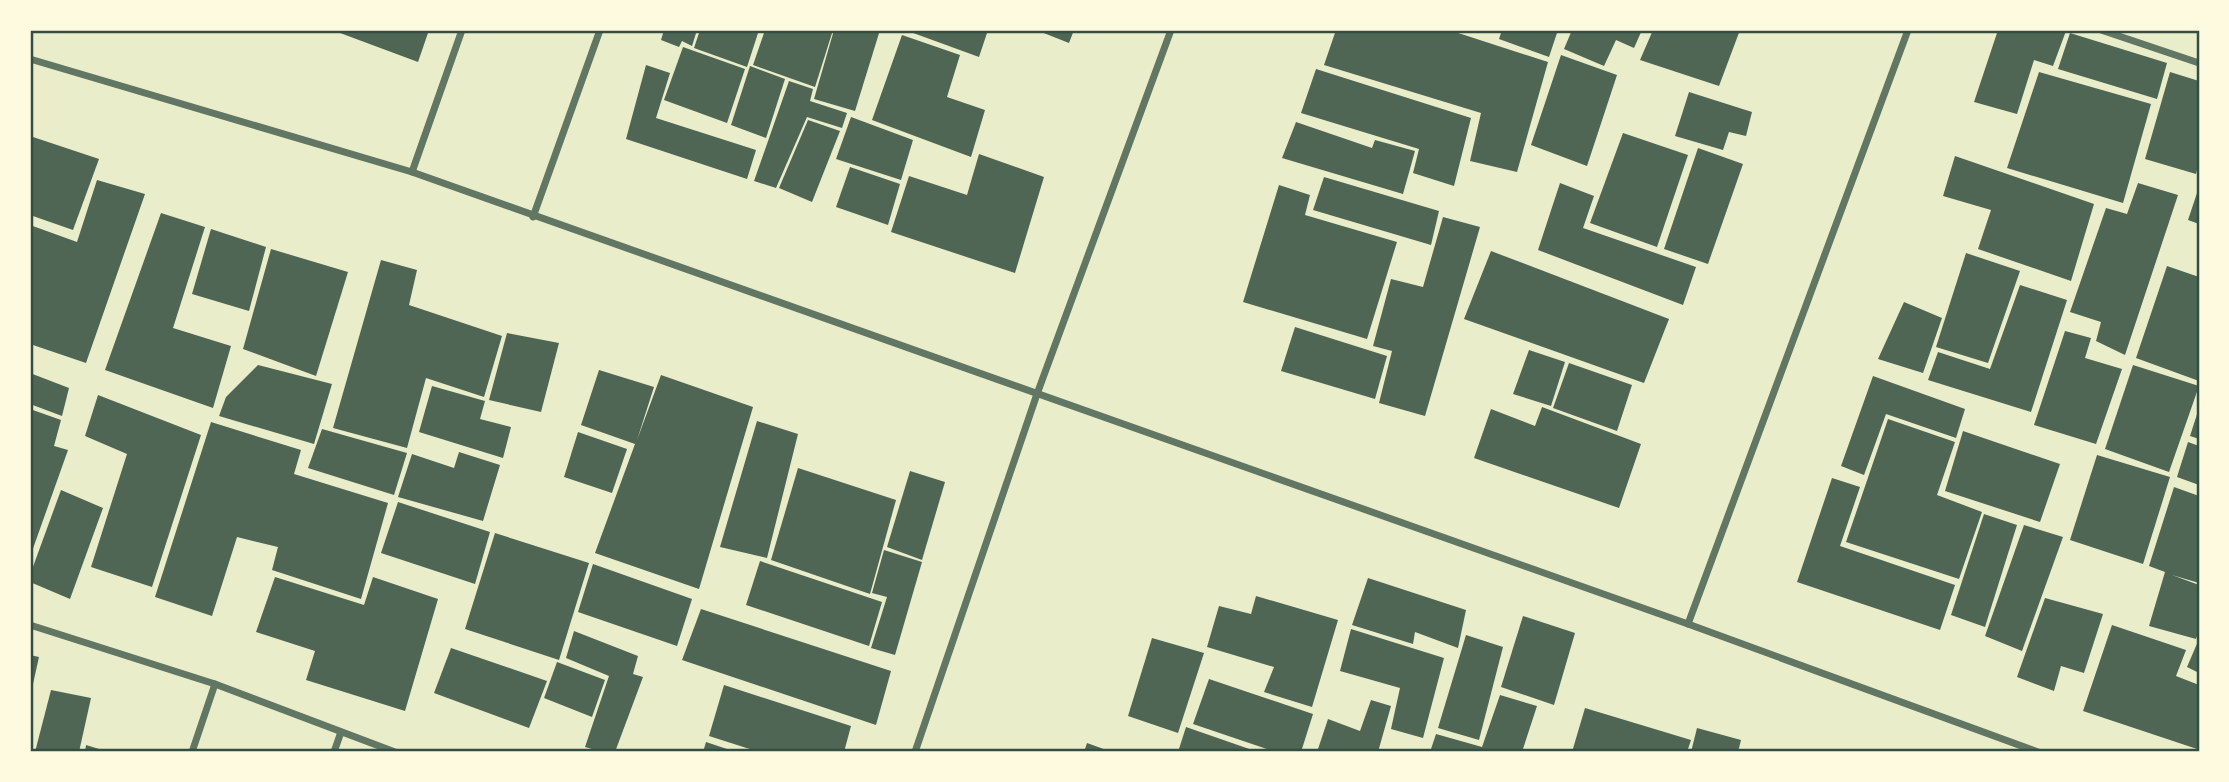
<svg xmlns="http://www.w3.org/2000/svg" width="2229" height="782" font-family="'IBM Plex Serif',serif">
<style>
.building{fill:#4f6655}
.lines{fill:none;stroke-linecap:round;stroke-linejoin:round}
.minor{stroke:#617663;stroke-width:7}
.neatline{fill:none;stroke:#344e41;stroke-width:2.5}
</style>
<rect width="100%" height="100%" fill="#e9edc9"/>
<g class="building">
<polygon points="332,30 429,30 418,62"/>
<polygon points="664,30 697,30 692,46 682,41 679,47 661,40"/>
<polygon points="700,30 759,30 747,67 694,48"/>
<polygon points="765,30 833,30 815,87 753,65"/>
<polygon points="834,30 880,30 855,111 814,99"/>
<polygon points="905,30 988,30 979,57"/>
<polygon points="1036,30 1074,30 1069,43"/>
<polygon points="1336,30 1449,30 1548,62 1517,172 1470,161 1481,113 1324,65"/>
<polygon points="1502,30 1558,30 1549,57 1499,39"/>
<polygon points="1572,30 1642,30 1634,48 1616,40 1604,66 1564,49"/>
<polygon points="1653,30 1740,30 1719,86 1640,60"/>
<polygon points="1998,30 2066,31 2053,66 2034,60 2017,114 1974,102"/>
<polygon points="2070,33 2167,63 2157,99 2058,69"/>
<polygon points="902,35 960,55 947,97 985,110 971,157 872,120"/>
<polygon points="683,47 745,69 727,123 664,100"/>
<polygon points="1561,55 1617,75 1587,166 1531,145"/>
<polygon points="646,65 670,73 656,118 756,150 747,179 626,139"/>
<polygon points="750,66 785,79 766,138 731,125"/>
<polygon points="1316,69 1471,118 1454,186 1413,173 1419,149 1301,113"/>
<polygon points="2039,72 2151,104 2123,203 2007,168"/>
<polygon points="2170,72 2199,81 2199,162 2196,174 2145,159"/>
<polygon points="789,81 813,89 810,101 847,113 842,128 807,117 776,188 754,181"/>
<polygon points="1689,92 1752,112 1746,136 1729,132 1723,150 1675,136"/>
<polygon points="851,117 913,140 901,180 836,159"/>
<polygon points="808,120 840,131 812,202 779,188"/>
<polygon points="1296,122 1372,148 1375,140 1415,151 1403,194 1282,158"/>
<polygon points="1623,133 1688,155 1657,247 1590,223"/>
<polygon points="30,136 99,159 73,230 30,215"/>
<polygon points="1698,148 1743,164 1708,264 1664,249"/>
<polygon points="979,154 1044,177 1015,273 891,232 909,176 967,195"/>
<polygon points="1955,156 2094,204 2071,281 1978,249 1991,210 1943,196"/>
<polygon points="850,167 900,184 888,225 836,207"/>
<polygon points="1324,177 1439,211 1431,245 1313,210"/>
<polygon points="97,180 145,194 86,363 30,344 30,225 77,242"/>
<polygon points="1560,183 1594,196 1583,228 1696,267 1683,305 1538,250"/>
<polygon points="2138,183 2178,195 2125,355 2096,341 2101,322 2070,312 2106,208 2127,214"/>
<polygon points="1279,185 1310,195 1305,215 1397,242 1367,339 1243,302"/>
<polygon points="2199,187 2199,224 2188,220"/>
<polygon points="161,213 205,227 173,328 231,346 213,408 105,370"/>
<polygon points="1443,217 1480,227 1425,416 1379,403 1392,351 1373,346 1391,279 1423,287"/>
<polygon points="211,229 266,247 249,311 192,294"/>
<polygon points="271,249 348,272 316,376 243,349"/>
<polygon points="1491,251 1669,319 1644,383 1464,319"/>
<polygon points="1966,253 2020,271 1988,363 1936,347"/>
<polygon points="381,260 417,270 409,305 502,336 484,397 426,378 407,448 333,428"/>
<polygon points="2167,266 2199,277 2199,381 2136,358"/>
<polygon points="2020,285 2067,300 2031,412 1928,380 1938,352 1990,369"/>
<polygon points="1904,302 1942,318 1923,373 1878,359"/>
<polygon points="1295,327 1387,356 1375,399 1281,371"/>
<polygon points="2065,331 2091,338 2085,358 2122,369 2096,444 2034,425"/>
<polygon points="507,333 559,343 541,412 489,400"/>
<polygon points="1529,350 1565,362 1551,406 1513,394"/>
<polygon points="1569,363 1632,385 1617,431 1553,408"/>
<polygon points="258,365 332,384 314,444 219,416 226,397"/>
<polygon points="2133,365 2199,386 2169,472 2105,449"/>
<polygon points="599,370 654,387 637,440 661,375 753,407 699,589 595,553 635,444 581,425"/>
<polygon points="30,373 69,388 62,416 30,404"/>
<polygon points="1873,376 1965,409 1956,438 1886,414 1864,475 1841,466"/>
<polygon points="432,386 485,401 480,419 511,427 503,458 419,432"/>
<polygon points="98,395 201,435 152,587 91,567 127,454 85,436"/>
<polygon points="1542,407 1641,444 1619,508 1474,458 1491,409 1535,426"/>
<polygon points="2199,408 2199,439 2190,436"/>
<polygon points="30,409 61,420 54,446 68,450 30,557"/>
<polygon points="1888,419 1955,442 1937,495 1982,512 1959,579 1846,542"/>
<polygon points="757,421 798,434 767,558 720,547"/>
<polygon points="211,422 301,450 294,474 388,503 361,599 272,570 278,547 237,537 212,616 155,597"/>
<polygon points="322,429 407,453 394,495 308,468"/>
<polygon points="1963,431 2060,464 2040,522 1945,491"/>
<polygon points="578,432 627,449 612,493 564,477"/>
<polygon points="2188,442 2199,446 2199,485 2177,477"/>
<polygon points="459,452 500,465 483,521 398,497 412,454 454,468"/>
<polygon points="2097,455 2170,477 2143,564 2070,540"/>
<polygon points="798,468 896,500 870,594 771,560"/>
<polygon points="910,471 945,482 922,560 887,547"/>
<polygon points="1832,478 1860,487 1840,546 1955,585 1940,630 1797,582"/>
<polygon points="2174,487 2199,496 2199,583 2172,575 2199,585 2199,630 2196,639 2149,626 2165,572 2149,566"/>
<polygon points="61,490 103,508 70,599 30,582 30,575"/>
<polygon points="398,502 490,532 475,584 381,553"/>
<polygon points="1984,514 2017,525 1985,627 1951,615"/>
<polygon points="2024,525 2063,537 2022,651 1985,636"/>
<polygon points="495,533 589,563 559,660 465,629"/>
<polygon points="884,550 922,562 895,655 871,648 887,597 872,593"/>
<polygon points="760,561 882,602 869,646 746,605"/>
<polygon points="593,564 692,599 677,646 578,612"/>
<polygon points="275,577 364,605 373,577 438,599 405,711 306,680 315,651 256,632"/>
<polygon points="1368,578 1466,610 1458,648 1415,632 1413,644 1352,625"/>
<polygon points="1256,596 1338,620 1312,707 1264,692 1274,667 1207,647 1219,606 1251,614"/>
<polygon points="2045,598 2103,614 2084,673 2061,666 2054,691 2017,677"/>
<polygon points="701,609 891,671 876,725 682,660"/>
<polygon points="1523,616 1575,633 1554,705 1501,687"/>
<polygon points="2112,625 2186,650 2176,676 2199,685 2199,741 2197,749 2083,711"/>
<polygon points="1351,629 1444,658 1423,738 1391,729 1400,688 1340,671"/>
<polygon points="574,631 638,656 633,674 643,677 615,752 602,752 585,747 609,676 566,658"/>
<polygon points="1466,635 1503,647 1479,740 1438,728"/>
<polygon points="1152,638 1204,653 1178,733 1128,716"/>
<polygon points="2199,639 2199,673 2187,667"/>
<polygon points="451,648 547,681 529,728 434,693"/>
<polygon points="30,655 39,657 31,693 30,693"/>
<polygon points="557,662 605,680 592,717 544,698"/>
<polygon points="1209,679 1313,714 1301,752 1276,752 1193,724"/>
<polygon points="724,685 851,726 844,752 759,752 709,736"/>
<polygon points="51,690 91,698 79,752 35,752"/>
<polygon points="1500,695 1537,706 1522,752 1430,752 1436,734 1482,747"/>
<polygon points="1371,700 1391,706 1378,752 1317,752 1328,719 1360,731"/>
<polygon points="1585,708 1691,740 1687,752 1572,752"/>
<polygon points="1186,727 1258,752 1178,752"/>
<polygon points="1697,728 1741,740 1738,752 1691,752"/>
<polygon points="706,742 736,752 703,752"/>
<polygon points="1087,743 1112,752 1084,752"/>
<polygon points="86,745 109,752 85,752"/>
</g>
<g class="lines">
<g class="minor">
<polyline points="2101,30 2199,63"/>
<polyline points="30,59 412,172 1688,624 2038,752"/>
<polyline points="412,172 462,30"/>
<polyline points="533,217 600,30"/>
<polyline points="1688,624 1908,30"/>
<polyline points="30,625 215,684 395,752"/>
<polyline points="192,752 215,684"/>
<polyline points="334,752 341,732"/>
<polyline points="915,752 1037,394 1171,30"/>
</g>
</g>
<rect width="2229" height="782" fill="none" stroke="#fefae0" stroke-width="63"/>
<rect x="32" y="32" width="2166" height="718" class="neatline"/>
</svg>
